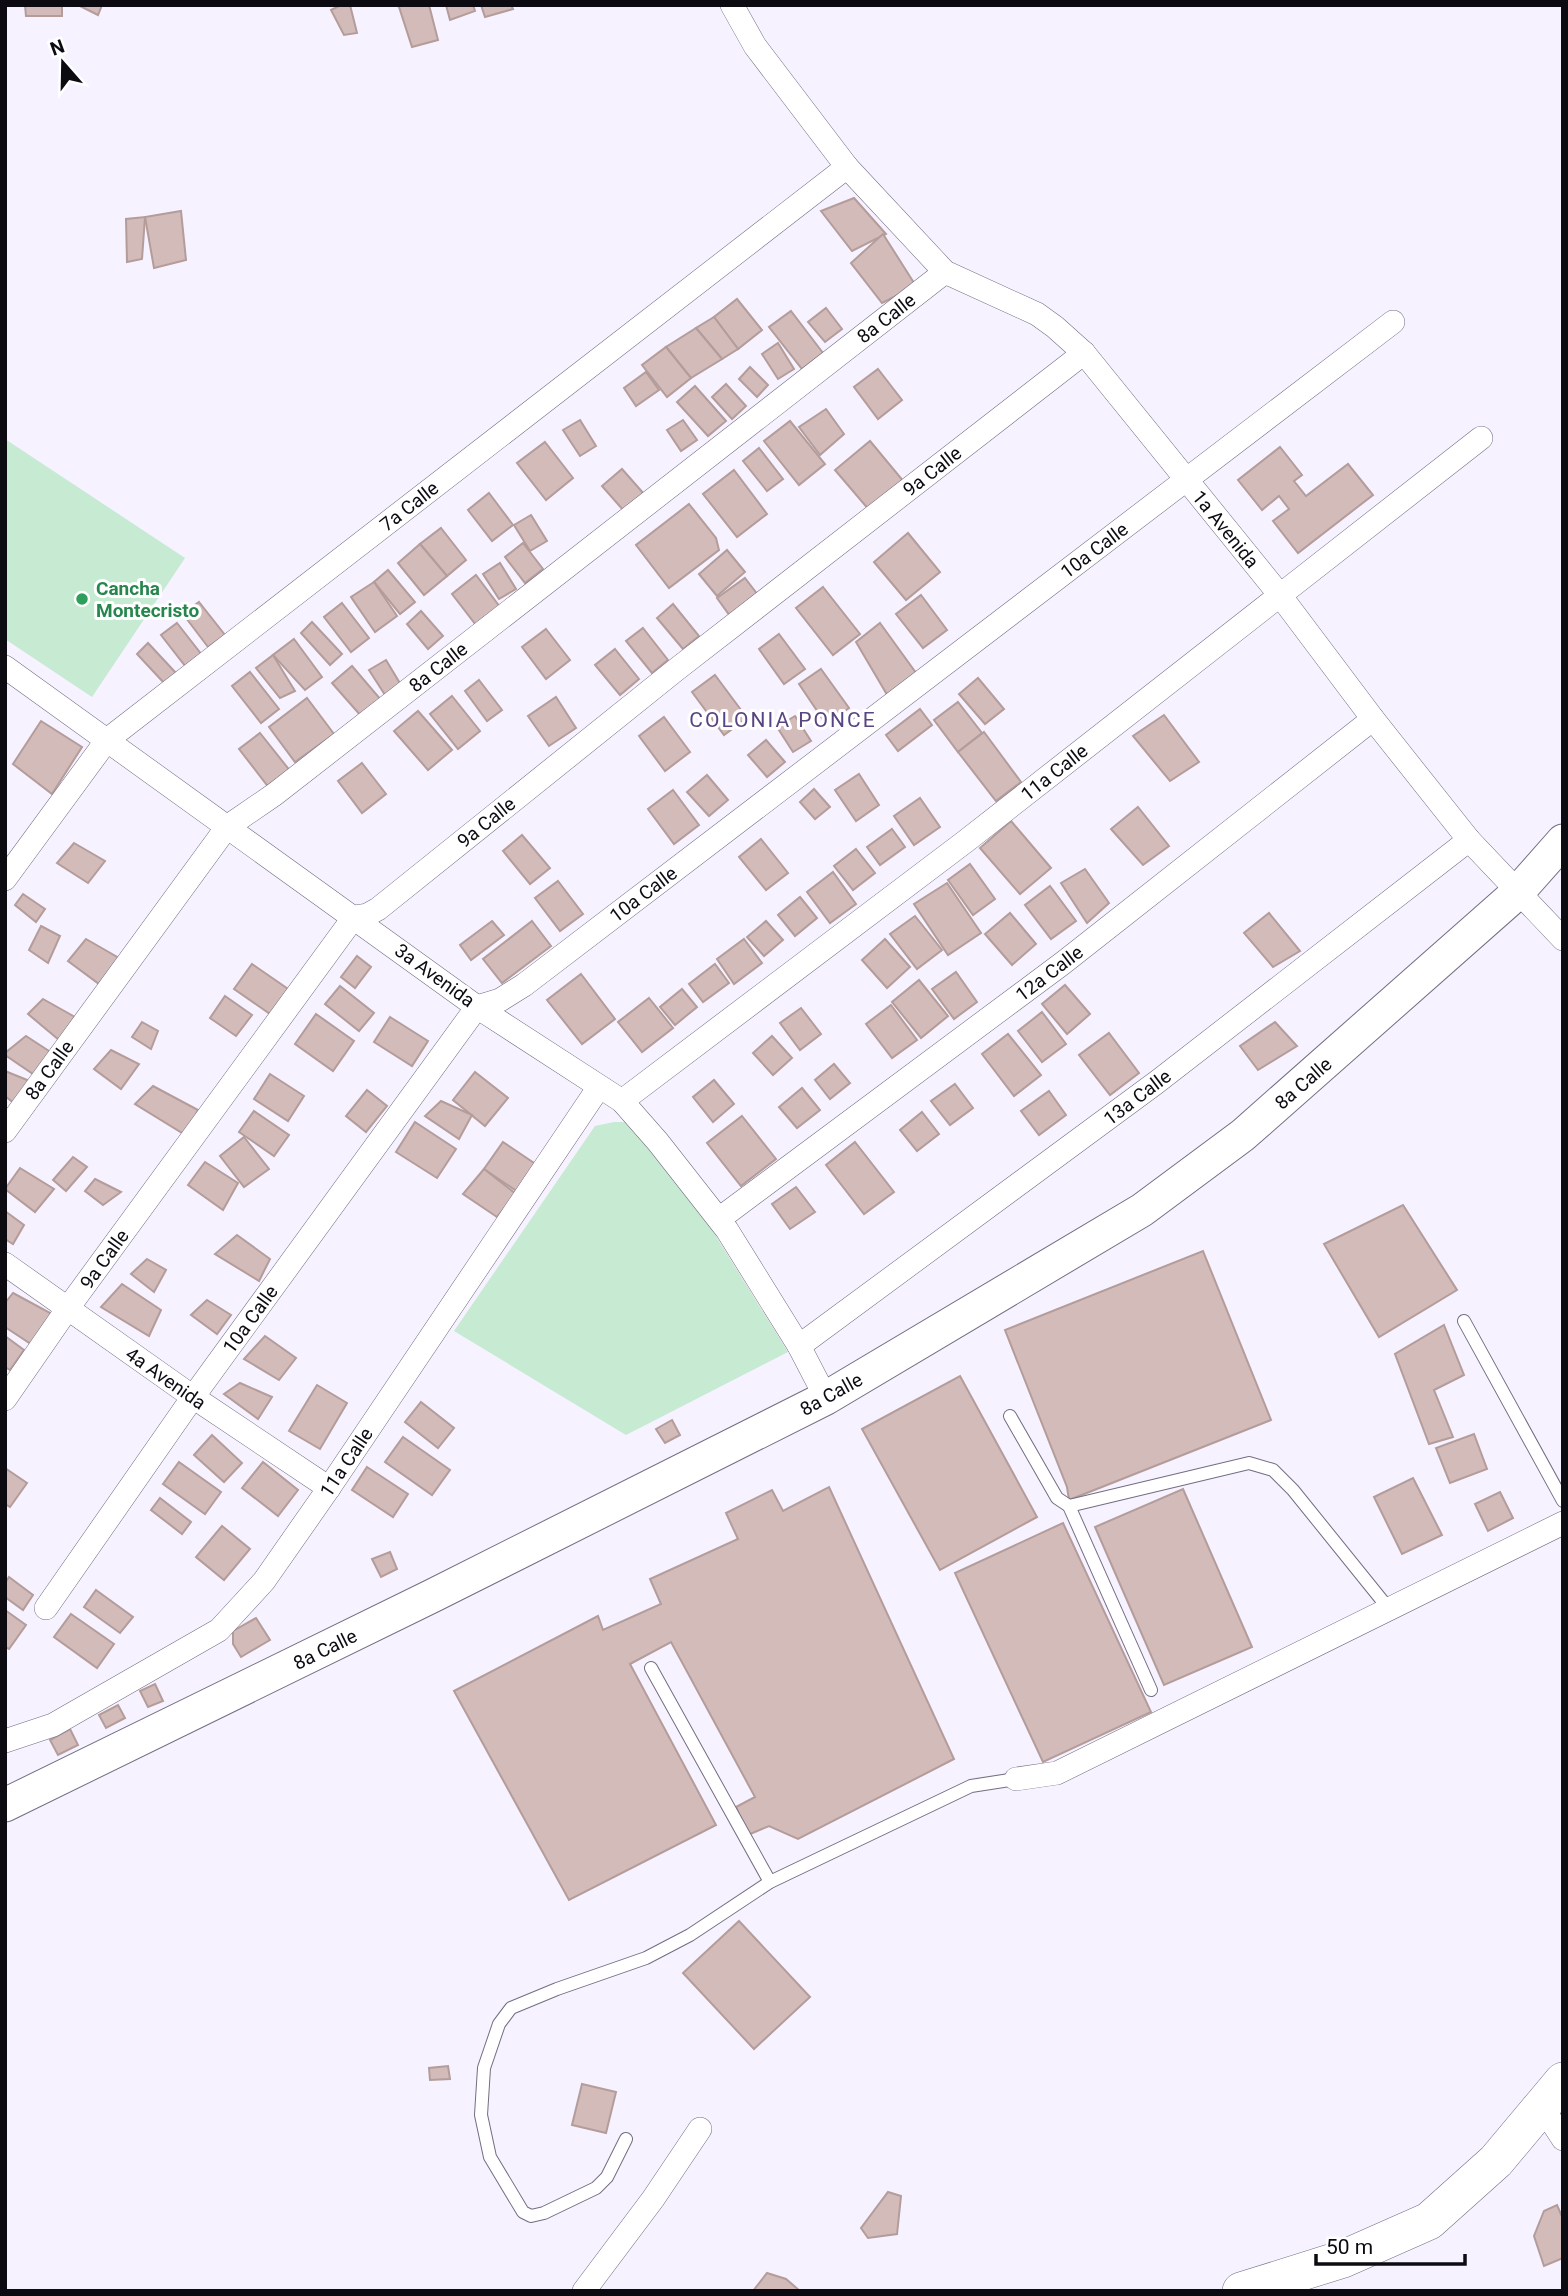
<svg xmlns="http://www.w3.org/2000/svg" width="1568" height="2296" font-family="Roboto,sans-serif">
<style>
.green{fill:#c6ead2}
.building{fill:#d3bbb9;stroke:#b39c9a;stroke-width:2}
.lines{fill:none;stroke-linecap:round;stroke-linejoin:round}
.lane-casing{stroke:#746e80;stroke-width:14}
.street-casing{stroke:#746e80;stroke-width:24}
.secondary-casing{stroke:#746e80;stroke-width:35}
.primary-casing{stroke:#746e80;stroke-width:38}
.lane{stroke:#fff;stroke-width:12}
.street{stroke:#fff;stroke-width:23}
.secondary{stroke:#fff;stroke-width:33}
.primary{stroke:#fff;stroke-width:37}
.leisure-dot{fill:#2e9e5b;stroke:#fff;stroke-width:2.5}
.labels{text-anchor:middle;stroke-width:6;stroke-linejoin:round;paint-order:stroke}
.street-label{font-size:19px;fill:#0d0b12;stroke:#fff}
.leisure-label{font-size:19px;font-weight:bold;fill:#27864d;stroke:#fff;text-anchor:start}
.neighbourhood-label{font-size:21px;letter-spacing:2px;fill:#584583;stroke:#fff}
</style>
<rect width="100%" height="100%" fill="#f6f2ff"/>
<g class="green">
<polygon points="5,439 185,558 92,697 5,639"/>
<polygon points="614,1122 630,1122 709,1225 788,1352 626,1435 454,1331 595,1126"/>
</g>
<g class="building">
<polygon points="25,5 62,5 62,16 26,16"/>
<polygon points="78,5 102,5 98,15"/>
<polygon points="341,5 350,5 357,33 344,35 331,10"/>
<polygon points="396,5 429,5 438,40 412,47 399,7"/>
<polygon points="446,5 473,5 475,11 450,20"/>
<polygon points="481,5 511,5 513,9 485,17"/>
<polygon points="854,198 886,234 852,251 821,211"/>
<polygon points="181,211 186,260 154,268 145,217"/>
<polygon points="145,217 142,259 127,262 126,219"/>
<polygon points="883,234 916,286 882,303 851,263"/>
<polygon points="737,299 762,330 738,349 714,317"/>
<polygon points="826,308 842,329 825,342 808,322"/>
<polygon points="791,311 823,353 802,369 769,327"/>
<polygon points="714,317 738,349 722,359 696,328"/>
<polygon points="696,328 722,359 691,378 666,347"/>
<polygon points="778,343 794,369 778,379 762,354"/>
<polygon points="666,347 691,378 667,397 642,365"/>
<polygon points="750,367 768,385 757,397 739,379"/>
<polygon points="878,369 902,400 878,419 854,387"/>
<polygon points="646,372 659,390 636,406 624,388"/>
<polygon points="726,384 746,406 732,419 712,397"/>
<polygon points="695,386 726,421 708,436 677,402"/>
<polygon points="826,409 844,434 820,455 799,427"/>
<polygon points="580,420 596,446 580,456 563,430"/>
<polygon points="683,420 697,440 681,451 667,430"/>
<polygon points="790,421 825,464 799,485 764,441"/>
<polygon points="870,441 905,483 870,511 835,470"/>
<polygon points="545,442 573,478 546,500 517,463"/>
<polygon points="1280,447 1302,475 1294,481 1306,496 1348,464 1373,495 1298,553 1273,521 1289,509 1279,496 1262,510 1238,480"/>
<polygon points="759,448 783,479 767,491 743,461"/>
<polygon points="622,469 644,494 624,511 602,486"/>
<polygon points="734,470 767,514 737,537 703,494"/>
<polygon points="489,493 513,525 492,541 468,510"/>
<polygon points="689,504 716,538 719,550 669,588 636,545"/>
<polygon points="531,515 547,541 530,551 514,525"/>
<polygon points="441,528 466,560 447,576 420,544"/>
<polygon points="908,533 940,572 906,600 874,562"/>
<polygon points="523,543 543,569 525,583 505,557"/>
<polygon points="420,544 447,576 424,595 398,563"/>
<polygon points="727,550 745,572 717,596 699,574"/>
<polygon points="500,563 516,589 499,599 483,574"/>
<polygon points="388,570 415,602 400,614 374,582"/>
<polygon points="476,575 500,607 476,625 452,594"/>
<polygon points="745,578 758,595 730,616 717,598"/>
<polygon points="374,582 397,616 375,632 351,597"/>
<polygon points="823,587 860,634 833,655 796,608"/>
<polygon points="921,595 947,630 923,648 896,614"/>
<polygon points="199,602 225,635 208,647 183,614"/>
<polygon points="342,603 369,638 351,652 324,617"/>
<polygon points="673,604 699,636 683,649 657,618"/>
<polygon points="421,611 443,636 428,649 407,624"/>
<polygon points="312,622 342,654 330,665 301,633"/>
<polygon points="177,623 202,655 186,667 161,635"/>
<polygon points="880,623 919,677 889,698 856,642"/>
<polygon points="643,628 668,660 652,673 626,641"/>
<polygon points="546,629 570,660 546,679 522,647"/>
<polygon points="779,634 805,669 784,684 759,649"/>
<polygon points="294,639 322,677 305,690 273,655"/>
<polygon points="148,643 176,673 165,684 137,654"/>
<polygon points="615,649 639,679 620,695 595,665"/>
<polygon points="273,655 295,691 280,698 256,668"/>
<polygon points="386,660 401,685 385,695 369,670"/>
<polygon points="352,666 382,701 362,717 332,683"/>
<polygon points="821,669 849,708 826,724 799,684"/>
<polygon points="250,672 279,709 261,723 232,686"/>
<polygon points="715,675 747,718 724,735 692,692"/>
<polygon points="978,678 1004,709 985,724 959,694"/>
<polygon points="479,680 502,710 487,721 465,691"/>
<polygon points="452,696 480,731 458,749 430,714"/>
<polygon points="556,697 576,728 549,746 528,716"/>
<polygon points="307,698 334,734 295,762 269,727"/>
<polygon points="958,702 982,733 958,752 934,720"/>
<polygon points="920,709 932,725 898,751 886,735"/>
<polygon points="418,711 452,750 428,770 394,731"/>
<polygon points="1164,715 1199,762 1170,781 1133,736"/>
<polygon points="795,716 811,741 793,752 777,727"/>
<polygon points="664,717 690,752 665,771 639,736"/>
<polygon points="41,721 82,747 52,794 13,764"/>
<polygon points="984,732 1021,782 996,801 958,752"/>
<polygon points="260,733 291,772 270,789 239,749"/>
<polygon points="766,740 785,762 767,777 748,755"/>
<polygon points="362,763 386,794 362,813 338,781"/>
<polygon points="859,774 879,805 856,821 835,790"/>
<polygon points="707,775 728,800 709,816 687,792"/>
<polygon points="814,789 830,807 815,819 800,802"/>
<polygon points="673,790 699,825 674,844 648,809"/>
<polygon points="920,798 940,827 914,845 894,816"/>
<polygon points="1138,807 1169,846 1143,865 1111,829"/>
<polygon points="1011,821 1051,868 1020,894 980,848"/>
<polygon points="892,829 905,847 880,865 867,847"/>
<polygon points="522,835 550,868 530,884 503,851"/>
<polygon points="761,839 788,873 766,890 739,857"/>
<polygon points="74,843 105,861 88,883 57,863"/>
<polygon points="856,849 875,873 853,890 834,866"/>
<polygon points="970,864 995,899 973,915 948,880"/>
<polygon points="1085,869 1109,903 1087,923 1061,883"/>
<polygon points="833,872 856,904 830,923 807,892"/>
<polygon points="558,881 583,914 560,931 535,898"/>
<polygon points="947,883 981,933 948,955 914,904"/>
<polygon points="1050,886 1076,921 1051,939 1025,905"/>
<polygon points="23,894 45,909 36,922 15,905"/>
<polygon points="800,897 817,918 795,936 778,915"/>
<polygon points="1010,913 1036,944 1012,965 985,934"/>
<polygon points="1269,913 1300,951 1273,967 1244,933"/>
<polygon points="915,916 942,950 917,969 890,934"/>
<polygon points="492,921 504,935 471,960 460,945"/>
<polygon points="532,921 551,946 502,983 483,959"/>
<polygon points="766,921 783,940 764,956 747,937"/>
<polygon points="41,926 60,936 48,963 29,950"/>
<polygon points="86,939 119,958 99,984 68,961"/>
<polygon points="744,939 762,963 734,984 717,959"/>
<polygon points="885,939 910,967 887,988 862,960"/>
<polygon points="357,956 371,967 355,988 341,977"/>
<polygon points="252,964 291,991 273,1016 234,989"/>
<polygon points="715,964 729,983 703,1002 689,984"/>
<polygon points="956,972 977,1002 954,1019 932,989"/>
<polygon points="581,974 615,1019 582,1044 547,1000"/>
<polygon points="919,980 948,1016 921,1038 892,1002"/>
<polygon points="1065,985 1090,1014 1067,1034 1042,1004"/>
<polygon points="340,986 374,1013 359,1031 325,1004"/>
<polygon points="682,989 697,1007 675,1025 660,1007"/>
<polygon points="225,996 252,1015 236,1036 210,1018"/>
<polygon points="649,998 673,1028 642,1052 618,1022"/>
<polygon points="43,999 75,1017 59,1040 28,1014"/>
<polygon points="891,1005 917,1040 892,1058 866,1024"/>
<polygon points="801,1008 821,1034 800,1050 780,1023"/>
<polygon points="1042,1012 1066,1044 1042,1062 1018,1031"/>
<polygon points="316,1014 354,1041 333,1071 295,1044"/>
<polygon points="390,1017 428,1041 412,1066 374,1042"/>
<polygon points="142,1022 158,1031 151,1049 132,1037"/>
<polygon points="1275,1022 1297,1046 1258,1070 1240,1046"/>
<polygon points="1109,1033 1139,1073 1110,1095 1079,1055"/>
<polygon points="1008,1034 1041,1075 1014,1096 982,1054"/>
<polygon points="26,1036 52,1053 36,1076 5,1055 5,1053"/>
<polygon points="772,1036 792,1058 773,1075 753,1053"/>
<polygon points="111,1050 139,1064 121,1089 94,1069"/>
<polygon points="834,1064 850,1083 830,1099 815,1080"/>
<polygon points="5,1071 32,1082 15,1104 5,1096"/>
<polygon points="475,1072 508,1098 485,1126 453,1100"/>
<polygon points="270,1074 304,1096 288,1121 254,1099"/>
<polygon points="714,1080 734,1104 713,1122 693,1097"/>
<polygon points="955,1084 973,1108 950,1125 931,1101"/>
<polygon points="153,1086 198,1110 187,1136 135,1104"/>
<polygon points="802,1088 820,1110 797,1128 779,1107"/>
<polygon points="367,1090 387,1106 366,1132 346,1116"/>
<polygon points="1049,1091 1066,1115 1039,1135 1021,1111"/>
<polygon points="441,1101 472,1115 459,1139 425,1116"/>
<polygon points="254,1111 289,1135 274,1156 239,1132"/>
<polygon points="922,1112 939,1134 917,1151 900,1130"/>
<polygon points="742,1116 776,1159 741,1186 707,1143"/>
<polygon points="415,1122 456,1149 437,1178 396,1152"/>
<polygon points="244,1137 269,1169 244,1187 220,1156"/>
<polygon points="503,1142 537,1165 518,1192 484,1169"/>
<polygon points="855,1142 894,1192 864,1214 826,1165"/>
<polygon points="73,1157 87,1167 66,1191 53,1180"/>
<polygon points="205,1162 238,1183 223,1210 188,1185"/>
<polygon points="20,1168 54,1189 35,1212 5,1189"/>
<polygon points="484,1169 516,1194 497,1217 463,1194"/>
<polygon points="95,1179 121,1192 103,1205 85,1191"/>
<polygon points="796,1187 815,1212 790,1229 772,1204"/>
<polygon points="1403,1205 1457,1290 1379,1337 1324,1244"/>
<polygon points="5,1211 24,1225 13,1244 5,1239"/>
<polygon points="237,1235 270,1259 259,1281 215,1254"/>
<polygon points="1203,1251 1271,1420 1069,1500 1067,1487 1005,1330"/>
<polygon points="147,1259 166,1270 154,1292 131,1274"/>
<polygon points="122,1284 161,1310 149,1336 101,1307"/>
<polygon points="13,1293 54,1315 34,1346 5,1327 5,1303"/>
<polygon points="207,1300 231,1315 217,1334 191,1315"/>
<polygon points="1444,1325 1464,1375 1434,1390 1453,1437 1429,1444 1395,1354"/>
<polygon points="5,1336 24,1350 10,1370 5,1367"/>
<polygon points="265,1336 296,1358 279,1380 244,1359"/>
<polygon points="960,1376 1037,1517 940,1570 862,1429"/>
<polygon points="240,1383 272,1397 258,1419 224,1394"/>
<polygon points="317,1385 347,1403 320,1449 289,1431"/>
<polygon points="421,1402 454,1428 438,1448 405,1422"/>
<polygon points="672,1420 680,1435 665,1443 656,1429"/>
<polygon points="1474,1434 1487,1469 1450,1483 1436,1448"/>
<polygon points="212,1435 242,1463 224,1482 194,1455"/>
<polygon points="403,1437 450,1470 432,1495 385,1462"/>
<polygon points="179,1462 221,1492 205,1514 163,1484"/>
<polygon points="263,1462 298,1490 278,1516 242,1488"/>
<polygon points="367,1467 408,1494 393,1517 352,1490"/>
<polygon points="5,1468 27,1483 10,1507 5,1504"/>
<polygon points="1413,1478 1442,1535 1402,1554 1374,1497"/>
<polygon points="829,1487 954,1759 798,1839 769,1826 748,1835 736,1807 755,1797 671,1642 630,1664 716,1825 569,1900 454,1691 598,1616 603,1630 661,1604 650,1579 738,1539 726,1513 772,1490 783,1511"/>
<polygon points="1183,1489 1252,1647 1164,1685 1095,1527"/>
<polygon points="1500,1492 1513,1518 1488,1531 1475,1504"/>
<polygon points="160,1498 191,1522 182,1534 151,1510"/>
<polygon points="1063,1523 1151,1712 1043,1762 955,1573"/>
<polygon points="222,1526 250,1549 224,1580 196,1557"/>
<polygon points="390,1552 397,1569 381,1577 372,1559"/>
<polygon points="9,1577 33,1595 23,1610 5,1597 5,1583"/>
<polygon points="96,1590 133,1617 120,1633 84,1607"/>
<polygon points="5,1610 26,1625 9,1649 5,1647"/>
<polygon points="71,1614 114,1644 97,1668 54,1637"/>
<polygon points="256,1618 270,1640 241,1657 233,1644 233,1631"/>
<polygon points="155,1684 163,1701 148,1707 140,1691"/>
<polygon points="118,1705 125,1718 106,1728 99,1715"/>
<polygon points="70,1729 78,1745 58,1755 50,1740"/>
<polygon points="739,1921 810,1997 754,2049 683,1973"/>
<polygon points="448,2066 450,2079 430,2080 429,2068"/>
<polygon points="582,2084 616,2092 606,2133 572,2125"/>
<polygon points="888,2192 901,2196 897,2234 868,2238 861,2228"/>
<polygon points="1557,2205 1563,2219 1563,2258 1544,2266 1534,2236 1544,2211"/>
<polygon points="767,2273 786,2279 800,2291 753,2291"/>
</g>
<g class="lines">
<g class="lane-casing">
<g id="lane">
<polyline points="1464,1321 1563,1501"/>
<polyline points="1010,1416 1057,1498 1069,1506 1249,1463 1273,1470 1293,1490 1389,1609"/>
<polyline points="1069,1506 1151,1690"/>
<polyline points="651,1668 770,1882"/>
<polyline points="626,2139 607,2177 596,2188 544,2213 531,2216 523,2212 490,2157 481,2115 484,2068 499,2024 511,2008 557,1989 646,1958 690,1935 770,1882 971,1786 1016,1779"/>
</g>
</g>
<g class="street-casing">
<g id="street">
<polyline points="732,5 755,46 847,167 945,272 1037,314 1055,327 1084,353 1279,594 1373,719 1469,840 1563,939"/>
<polyline points="5,667 477,1007 622,1101 658,1142 727,1230 799,1346 826,1398"/>
<polyline points="5,879 107,740 847,167"/>
<polyline points="622,1101 966,841 1481,438"/>
<polyline points="5,1131 227,827 275,794 945,272"/>
<polyline points="719,1219 1063,963 1373,719"/>
<polyline points="5,1264 193,1397 329,1488"/>
<polyline points="799,1346 1157,1082 1469,840"/>
<polyline points="5,1399 68,1308 354,917 367,915 378,909 677,669 1084,353"/>
<polyline points="46,1608 193,1397 477,1007 500,1000 524,985 1393,322"/>
<polyline points="5,1741 53,1725 219,1630 264,1581 329,1488 599,1087"/>
<polyline points="1016,1779 1057,1773 1563,1523"/>
<polyline points="1542,2107 1563,2139"/>
<polyline points="584,2291 653,2199 700,2129"/>
</g>
</g>
<g class="secondary-casing">
<polyline id="secondary" points="5,1805 432,1596 826,1398 1142,1210 1243,1135 1517,893 1563,841"/>
</g>
<g class="primary-casing">
<polyline id="primary" points="1241,2291 1343,2259 1429,2221 1496,2161 1563,2081"/>
</g>
<use href="#lane" class="lane"/>
<use href="#street" class="street"/>
<use href="#secondary" class="secondary"/>
<use href="#primary" class="primary"/>
</g>
<circle class="leisure-dot" cx="82" cy="599" r="7"/>
<g class="labels">
<g class="street-label">
<text transform="translate(886 318) rotate(-38)" y="7">8a Calle</text>
<text transform="translate(932 471) rotate(-38)" y="7">9a Calle</text>
<text transform="translate(409 506) rotate(-38)" y="7">7a Calle</text>
<text transform="translate(1226 529) rotate(51)" y="7">1a Avenida</text>
<text transform="translate(1094 550) rotate(-37)" y="7">10a Calle</text>
<text transform="translate(438 667) rotate(-38)" y="7">8a Calle</text>
<text transform="translate(1054 772) rotate(-38)" y="7">11a Calle</text>
<text transform="translate(486 822) rotate(-39)" y="7">9a Calle</text>
<text transform="translate(643 894) rotate(-37)" y="7">10a Calle</text>
<text transform="translate(1049 973) rotate(-37)" y="7">12a Calle</text>
<text transform="translate(435 975) rotate(36)" y="7">3a Avenida</text>
<text transform="translate(49 1070) rotate(-54)" y="7">8a Calle</text>
<text transform="translate(1303 1083) rotate(-41)" y="7">8a Calle</text>
<text transform="translate(1137 1097) rotate(-37)" y="7">13a Calle</text>
<text transform="translate(104 1259) rotate(-54)" y="7">9a Calle</text>
<text transform="translate(250 1319) rotate(-54)" y="7">10a Calle</text>
<text transform="translate(166 1378) rotate(35)" y="7">4a Avenida</text>
<text transform="translate(831 1394) rotate(-29)" y="7">8a Calle</text>
<text transform="translate(346 1462) rotate(-56)" y="7">11a Calle</text>
<text transform="translate(325 1649) rotate(-26)" y="7">8a Calle</text>
</g>
<g class="leisure-label">
<text x="96" y="595">Cancha<tspan x="96" dy="22">Montecristo</tspan></text>
</g>
<g class="neighbourhood-label">
<text x="783" y="727">COLONIA PONCE</text>
</g>
</g>
<rect width="1568" height="2296" fill="none" stroke="#0d0b12" stroke-width="14"/>
<g transform="translate(63 63) rotate(340)" stroke="#ffffff" stroke-width="5" paint-order="stroke">
<path d="M0-5L12 26L0 18L-12 26Z" fill="#0d0b12"/>
<text y="-10" font-size="19" font-weight="bold" text-anchor="middle" fill="#0d0b12">N</text>
</g>
<path d="M1316 2254v10h149v-10" fill="none" stroke="#0d0b12" stroke-width="3.5"/>
<text x="1326" y="2254" font-size="21" fill="#0d0b12" stroke="#ffffff" stroke-width="5" paint-order="stroke">50 m</text>
</svg>
